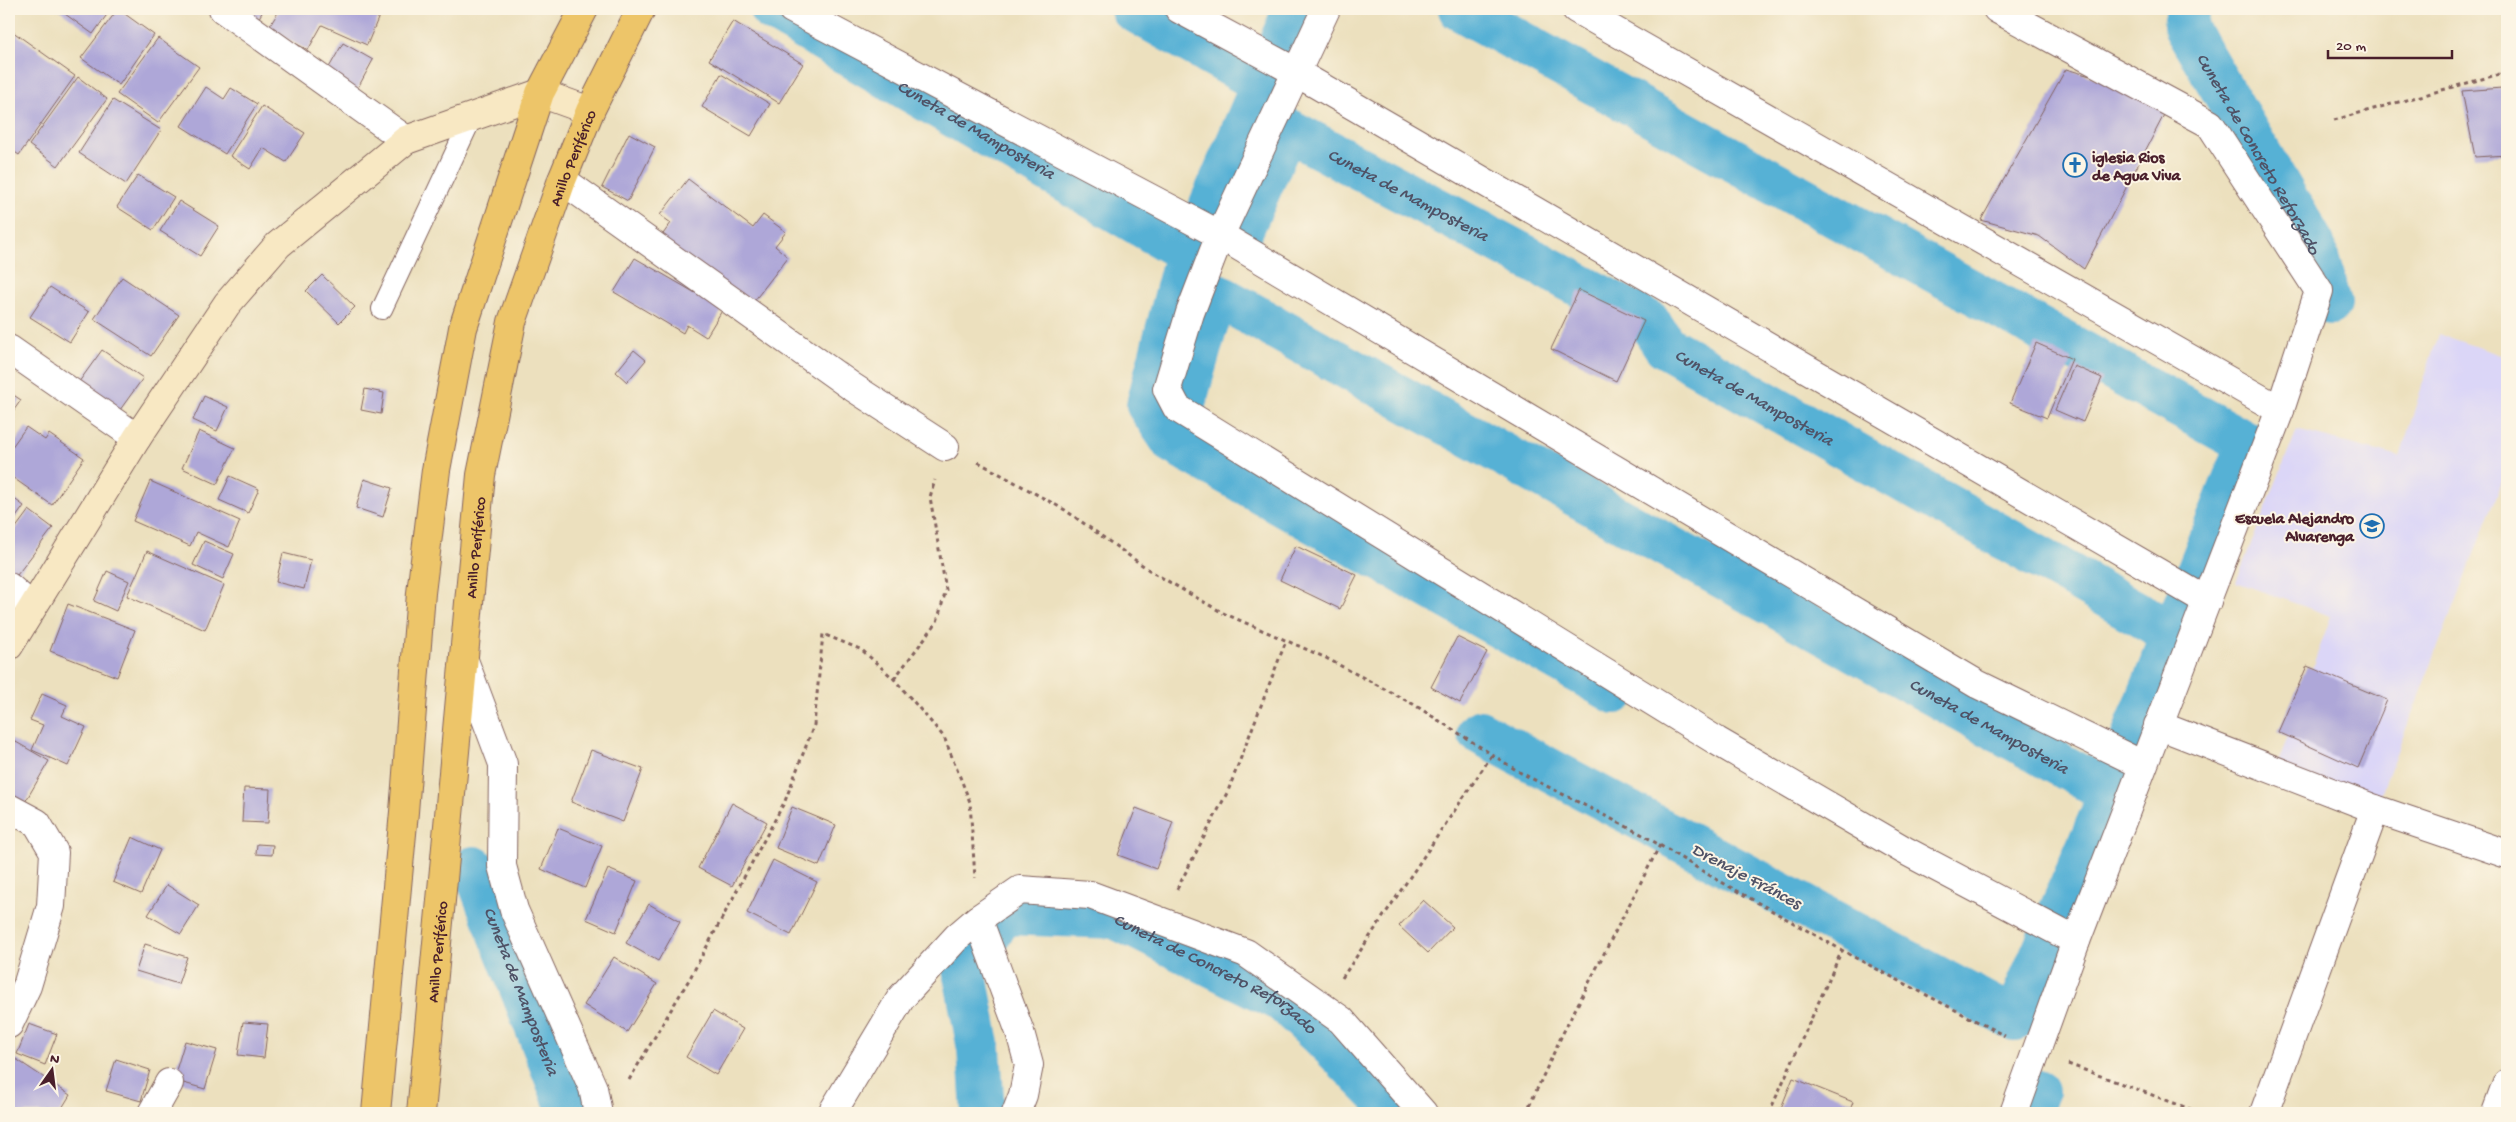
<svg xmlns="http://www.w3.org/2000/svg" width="2516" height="1122" font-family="'Gochi Hand',sans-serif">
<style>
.built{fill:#dbd6f7}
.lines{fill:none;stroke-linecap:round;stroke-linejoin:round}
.canal{stroke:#57b1d5;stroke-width:44}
.building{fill:#aea7d8}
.lane-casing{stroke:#83635e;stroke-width:22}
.street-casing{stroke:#83635e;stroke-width:30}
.secondary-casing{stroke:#83635e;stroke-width:30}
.highway-casing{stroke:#83635e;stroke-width:30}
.path{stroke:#83635e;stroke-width:3;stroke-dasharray:4 4;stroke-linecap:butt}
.lane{stroke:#fff;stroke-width:20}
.street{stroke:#fff;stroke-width:28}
.secondary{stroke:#f8e8c3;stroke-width:28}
.highway{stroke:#edc569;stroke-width:28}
.labels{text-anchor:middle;stroke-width:4;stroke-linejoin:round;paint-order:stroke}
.poi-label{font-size:16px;font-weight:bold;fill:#4a1f2b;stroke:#fcf5e5;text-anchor:start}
.street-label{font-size:16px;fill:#4a1f2b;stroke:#fcf5e5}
.water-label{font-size:18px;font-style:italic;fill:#4f5266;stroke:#fcf5e5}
</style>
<rect width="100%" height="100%" fill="#fcf5e5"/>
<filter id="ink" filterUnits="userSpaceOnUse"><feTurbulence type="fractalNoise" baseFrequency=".02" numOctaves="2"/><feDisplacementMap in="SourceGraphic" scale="10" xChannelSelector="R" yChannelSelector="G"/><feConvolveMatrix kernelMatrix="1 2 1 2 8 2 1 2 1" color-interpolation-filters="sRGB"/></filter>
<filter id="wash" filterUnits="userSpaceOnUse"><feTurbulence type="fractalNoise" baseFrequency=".0096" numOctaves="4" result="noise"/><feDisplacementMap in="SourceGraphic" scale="20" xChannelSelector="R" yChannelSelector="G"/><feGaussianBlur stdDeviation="1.12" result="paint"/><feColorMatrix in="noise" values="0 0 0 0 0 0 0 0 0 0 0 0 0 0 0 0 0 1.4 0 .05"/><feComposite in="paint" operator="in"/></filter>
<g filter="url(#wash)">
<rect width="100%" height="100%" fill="#ece0be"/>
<polygon class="built" points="2438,334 2507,357 2507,469 2378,801 2277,767 2331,616 2236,582 2297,430 2400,457"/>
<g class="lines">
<g class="canal">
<path id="s1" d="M771,9L1182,249"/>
<polyline points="1132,9 1263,83"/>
<polyline points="1460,9 2248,444 2111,793 2014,1019 1479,732"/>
<path id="s2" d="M2188,9L2185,26L2313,244L2330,303"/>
<path id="s3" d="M1242,229L1286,129L1649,322L1665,346L2174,634"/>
<polyline points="1173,442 1148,405 1182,272 1295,9"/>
<path id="s4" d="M1615,692L1173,442L1215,294L2111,793"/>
<path id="s5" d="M474,868L570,1113"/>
<path id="s6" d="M983,1113L979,1049L964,969L1004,913L1115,917L1282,1000L1332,1046L1398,1113"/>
<polyline points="2029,1113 2037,1092"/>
</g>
</g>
<g id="blocks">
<g class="building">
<polygon points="58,9 111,9 93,34"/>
<polygon points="118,9 154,35 119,85 81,58"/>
<polygon points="231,9 264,9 256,23"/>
<polygon points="280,9 382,9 367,45 322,25 308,50 268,29"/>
<polygon points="733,21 803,64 779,103 709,60"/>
<polygon points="9,29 75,76 19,155 9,148 9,91 15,83 9,78"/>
<polygon points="158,38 199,67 158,123 117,94"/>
<polygon points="343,43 373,60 354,95 323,78"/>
<polygon points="2066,69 2121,85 2167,109 2084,269 2039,236 1981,220"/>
<polygon points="721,74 770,104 751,136 702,107"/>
<polygon points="78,77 107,99 58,166 29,145"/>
<polygon points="206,87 224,99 231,88 257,104 225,154 181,126"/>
<polygon points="2502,88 2507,109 2507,155 2475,157 2462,91"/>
<polygon points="113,100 161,130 126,184 79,153"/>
<polygon points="262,106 305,133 286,162 263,148 250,169 230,156"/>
<polygon points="629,133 655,147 628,201 602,187"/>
<polygon points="138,175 174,197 153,230 117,207"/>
<polygon points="688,179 753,228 763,215 786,232 775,246 788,257 748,309 658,241 671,223 660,215"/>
<polygon points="179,201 219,226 200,256 160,231"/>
<polygon points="635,258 723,309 706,337 687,325 683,333 614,292"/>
<polygon points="322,275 355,307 339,323 306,291"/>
<polygon points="122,277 179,315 151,356 94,319"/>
<polygon points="50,287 89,312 70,342 30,317"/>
<polygon points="1579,290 1644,321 1616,381 1551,349"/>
<polygon points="2036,343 2072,359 2047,418 2010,403"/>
<polygon points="102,350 143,378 117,414 76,386"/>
<polygon points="634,350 646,360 627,382 616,372"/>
<polygon points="2074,366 2102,378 2083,422 2055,410"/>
<polygon points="365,389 384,393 381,414 361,410"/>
<polygon points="9,392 21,400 9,417"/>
<polygon points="204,396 228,407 217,431 193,420"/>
<polygon points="26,427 45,440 49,434 84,458 52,505 9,475 9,451"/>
<polygon points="199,431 235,448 217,484 182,468"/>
<polygon points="230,476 259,489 248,513 219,500"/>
<polygon points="364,479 392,488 383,517 356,508"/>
<polygon points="150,481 240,521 229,547 196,532 190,546 133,521"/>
<polygon points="9,495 24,506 9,527"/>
<polygon points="29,510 53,528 14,579 9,575 9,537"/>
<polygon points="204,541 234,554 223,579 193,565"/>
<polygon points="1296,546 1357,575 1340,609 1280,580"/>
<polygon points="147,551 224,585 205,630 127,596"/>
<polygon points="283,553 311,560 304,589 276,582"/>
<polygon points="107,571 129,581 116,611 94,601"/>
<polygon points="68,604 135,630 117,677 50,651"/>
<polygon points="1457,637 1487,652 1460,703 1431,687"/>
<polygon points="2307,666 2387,700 2358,768 2278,732"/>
<polygon points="42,694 67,705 62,716 86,727 68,766 32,750 43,725 30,720"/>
<polygon points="9,738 49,761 21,809 9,802"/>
<polygon points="591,750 643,769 623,822 571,802"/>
<polygon points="244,788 270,789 268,823 242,822"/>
<polygon points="732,803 767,822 732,886 698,868"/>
<polygon points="792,807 836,825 819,866 776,848"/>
<polygon points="1136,808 1173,822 1156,869 1118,855"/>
<polygon points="558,828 602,846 585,888 541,869"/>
<polygon points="132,837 160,850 141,894 113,882"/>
<polygon points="257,844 273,845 272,855 256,854"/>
<polygon points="773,860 817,882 791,935 747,913"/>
<polygon points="608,869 637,881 616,932 586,919"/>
<polygon points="167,885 199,905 181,934 148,915"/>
<polygon points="1423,900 1453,927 1428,953 1399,926"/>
<polygon points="649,904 680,922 658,961 626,943"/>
<polygon points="145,944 187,957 178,984 136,971"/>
<polygon points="614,957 657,984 627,1032 584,1005"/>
<polygon points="713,1011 743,1029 716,1075 686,1057"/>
<polygon points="243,1022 268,1024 264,1058 238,1055"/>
<polygon points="29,1024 57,1034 45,1065 17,1054"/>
<polygon points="185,1041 217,1050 205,1089 173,1080"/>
<polygon points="16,1059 70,1095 59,1113 9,1113 9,1070"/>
<polygon points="116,1059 150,1070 141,1101 106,1091"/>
<polygon points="1793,1078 1853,1102 1849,1113 1779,1113"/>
</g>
</g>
</g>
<g filter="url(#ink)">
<use href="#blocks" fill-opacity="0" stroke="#83635e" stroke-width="1"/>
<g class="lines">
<g class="lane-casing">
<polyline id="lane" points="382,309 472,117"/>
</g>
<g class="street-casing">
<g id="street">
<polyline points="223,9 406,140"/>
<polyline points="792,9 1220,235 1977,684 2143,765"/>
<polyline points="1179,9 1285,66 2207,601"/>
<polyline points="1326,9 1220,235 1190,313 1167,389 1177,408 1717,741 1904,850 2076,941"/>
<polyline points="1576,9 2280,410"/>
<polyline points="1997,9 2210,124 2319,291 2280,410 2076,941 2014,1113"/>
<polyline points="562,180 851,386 945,447"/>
<polyline points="9,349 137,438"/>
<polyline points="9,587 32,607"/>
<polyline points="465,663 503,764 502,866 514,910 593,1088 598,1113"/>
<polyline points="2158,725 2375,809 2507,854"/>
<polyline points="9,808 37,823 54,852 51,906 27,986 9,1024"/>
<polyline points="152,1113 169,1083"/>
<polyline points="832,1113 901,998 957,937 978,919"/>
<polyline points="1016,1113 1023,1095 1029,1065 1020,1032 978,919 1020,890 1090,895 1246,953 1341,1020 1423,1113"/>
<polyline points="2264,1113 2375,809"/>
<polyline points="2496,1113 2507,1083"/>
</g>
</g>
<g class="secondary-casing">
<polyline id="secondary" points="9,646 137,438 227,304 278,245 406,140 540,93 590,111"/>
</g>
<g class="highway-casing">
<g id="highway">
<polyline points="376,1113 404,812 421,593 436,470 463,328 540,93 584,9"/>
<path id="s7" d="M421,1113L481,475L512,322L562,180L590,111L641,9"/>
</g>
</g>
<g class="path">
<polyline points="2334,120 2507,72"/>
<polyline points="978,462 1065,510 1152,572 1223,613 1324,657 1413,704 1521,773 1643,835 1709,875 1854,957 2005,1036"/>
<polyline points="894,679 937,622 946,590 930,497 935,480"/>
<polyline points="1177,889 1228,791 1286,641"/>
<polyline points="1342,978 1492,755"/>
<polyline points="2068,1064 2201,1113"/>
<polyline points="629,1080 690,978 785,801 814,725 823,634 862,650 894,679 944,737 970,802 975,878"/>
<polyline points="1526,1113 1562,1035 1660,845"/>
<polyline points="1769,1113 1842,950"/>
</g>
<use href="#lane" class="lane"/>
<use href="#street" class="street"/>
<use href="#secondary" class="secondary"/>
<use href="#highway" class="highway"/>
</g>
</g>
<defs>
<g id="church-ring" transform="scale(1.25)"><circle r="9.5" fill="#fcf5e5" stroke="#1f6fb2" stroke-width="1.5"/><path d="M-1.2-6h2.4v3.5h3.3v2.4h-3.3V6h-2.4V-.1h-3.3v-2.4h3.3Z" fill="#1f6fb2"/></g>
<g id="school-ring" transform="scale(1.25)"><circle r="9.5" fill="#fcf5e5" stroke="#1f6fb2" stroke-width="1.5"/><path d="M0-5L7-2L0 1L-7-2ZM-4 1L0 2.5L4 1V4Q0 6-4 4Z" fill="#1f6fb2"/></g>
</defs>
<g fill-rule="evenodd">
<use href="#church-ring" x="2075" y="165"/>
<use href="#school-ring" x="2372" y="526"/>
</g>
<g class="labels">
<g class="poi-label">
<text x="2092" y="162">iglesia Rios<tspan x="2092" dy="18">de Agua Viva</tspan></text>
<text x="2354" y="523" text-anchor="end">Escuela Alejandro<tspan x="2354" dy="18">Alvarenga</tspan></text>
</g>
<g class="street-label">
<text dy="6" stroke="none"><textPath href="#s7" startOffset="972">Anillo Periférico</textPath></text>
<text dy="6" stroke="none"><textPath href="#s7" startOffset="568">Anillo Periférico</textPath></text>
<text dy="6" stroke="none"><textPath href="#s7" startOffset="162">Anillo Periférico</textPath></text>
</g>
<g class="water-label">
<text dy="6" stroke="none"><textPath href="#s1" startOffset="238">Cuneta de Mamposteria</textPath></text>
<text dy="6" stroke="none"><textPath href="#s2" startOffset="165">Cuneta de Concreto Reforzado</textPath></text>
<text dy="6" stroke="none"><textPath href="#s3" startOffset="248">Cuneta de Mamposteria</textPath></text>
<text dy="6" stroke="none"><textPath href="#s3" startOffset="652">Cuneta de Mamposteria</textPath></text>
<text dy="6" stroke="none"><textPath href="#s4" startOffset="1548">Cuneta de Mamposteria</textPath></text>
<text transform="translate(1747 875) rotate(28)" y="6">Drenaje Fránces</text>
<text dy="6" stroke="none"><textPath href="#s6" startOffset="441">Cuneta de Concreto Reforzado</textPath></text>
<text dy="6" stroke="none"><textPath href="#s5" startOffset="132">Cuneta de Mamposteria</textPath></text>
</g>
</g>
<rect width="2516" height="1122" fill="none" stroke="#fcf5e5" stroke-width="30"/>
<g transform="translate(52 1070) rotate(14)" stroke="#fcf5e5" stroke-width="4" paint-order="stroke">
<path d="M0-4L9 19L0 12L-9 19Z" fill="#4a1f2b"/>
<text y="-8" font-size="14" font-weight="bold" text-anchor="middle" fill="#4a1f2b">N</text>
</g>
<path d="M2328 50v8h124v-8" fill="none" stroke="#4a1f2b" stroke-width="2.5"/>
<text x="2336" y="50" font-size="15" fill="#4a1f2b" stroke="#fcf5e5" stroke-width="4" paint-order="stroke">20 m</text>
</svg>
